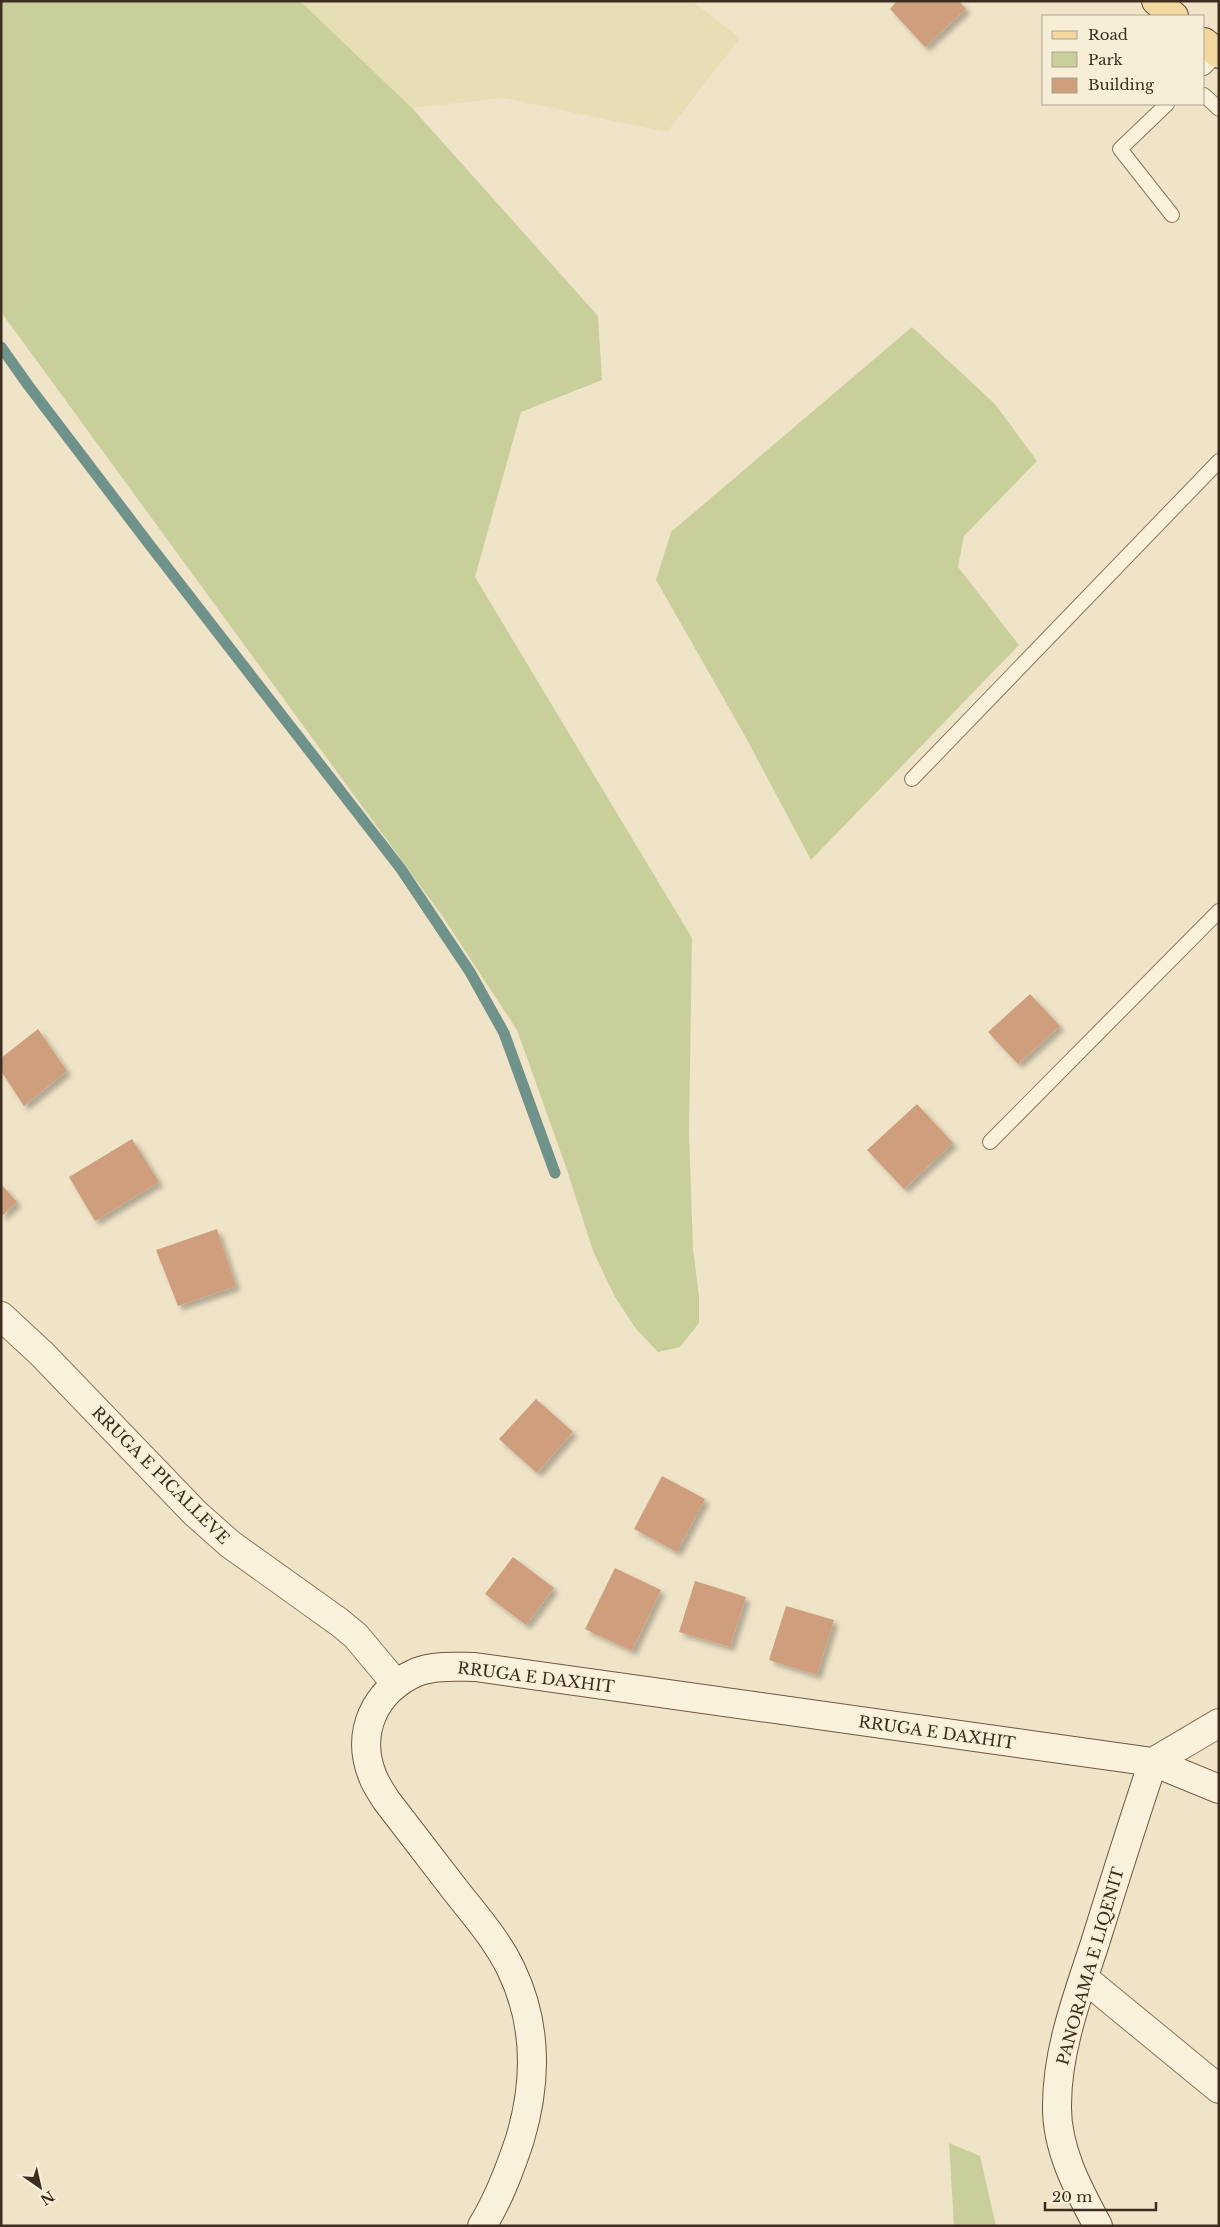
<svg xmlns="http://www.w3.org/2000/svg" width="1220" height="2227" font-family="'Libre Baskerville',serif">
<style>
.farmland{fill:#e6deb5}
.green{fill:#c9cf9b}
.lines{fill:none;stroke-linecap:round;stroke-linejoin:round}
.stream{stroke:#6f938a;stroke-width:11}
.building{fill:#cf9f7d;filter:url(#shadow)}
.lane-casing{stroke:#8d765c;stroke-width:16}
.street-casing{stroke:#8d765c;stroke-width:30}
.secondary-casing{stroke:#6f573f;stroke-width:30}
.primary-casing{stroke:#5b4430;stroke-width:30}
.lane{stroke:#faf1dc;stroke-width:14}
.street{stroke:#faf1dc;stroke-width:28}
.secondary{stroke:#faf1dc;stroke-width:28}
.primary{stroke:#f3d9a0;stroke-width:28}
.labels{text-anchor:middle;stroke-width:4;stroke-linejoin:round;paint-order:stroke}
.street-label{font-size:16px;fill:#3d2e20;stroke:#f7eed8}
</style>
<defs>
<filter id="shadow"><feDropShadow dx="4.5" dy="4.5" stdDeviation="2.5" flood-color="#0004"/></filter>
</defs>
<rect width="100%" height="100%" fill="#f0e4c8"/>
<polygon class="farmland" points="300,1 692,1 740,38 667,132 503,98 412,108"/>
<g class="green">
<polygon points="1,1 300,1 412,108 598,316 602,380 521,412 475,577 692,938 689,1132 693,1249 699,1296 699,1323 680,1347 658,1352 636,1329 615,1297 593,1251 566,1167 517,1030 443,917 1,312"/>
<polygon points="912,327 995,404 1037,461 964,536 958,567 1019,645 811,860 745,736 656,580 671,532"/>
<polygon points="949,2143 980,2156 996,2226 954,2226"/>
</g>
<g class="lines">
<polyline class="stream" points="1,347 28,385 149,544 401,869 470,972 504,1033 555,1173"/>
</g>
<g class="building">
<polygon points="897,1 959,1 966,9 925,47 890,9"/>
<polygon points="1030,994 1060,1026 1018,1064 988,1032"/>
<polygon points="38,1029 67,1071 24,1106 1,1071 1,1058"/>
<polygon points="917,1104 953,1143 904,1189 867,1150"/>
<polygon points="132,1139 159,1182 95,1221 69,1177"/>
<polygon points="1,1184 17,1202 1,1217"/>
<polygon points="217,1229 236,1286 178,1306 156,1250"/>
<polygon points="536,1399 573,1432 537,1473 499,1439"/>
<polygon points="662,1476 705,1499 677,1552 634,1529"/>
<polygon points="513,1557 554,1588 526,1625 485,1594"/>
<polygon points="615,1568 661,1590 632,1651 585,1629"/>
<polygon points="695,1581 746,1597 730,1647 679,1632"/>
<polygon points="786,1606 834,1620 817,1675 769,1660"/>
</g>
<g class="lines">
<g class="lane-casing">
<g id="lane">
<polyline points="1204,68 1218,54"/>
<polyline points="1204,95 1219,109"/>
<polyline points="1167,104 1120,149 1172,215"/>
<polyline points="912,779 1219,461"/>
<polyline points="990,1142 1219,911"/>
</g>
</g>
<g class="street-casing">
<g id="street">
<polyline points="1,1316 42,1354 195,1513 230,1544 339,1622 356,1636 396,1684"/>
<polyline points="1153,1762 1219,1723"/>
<polyline points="1084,1978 1219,2089"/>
</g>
</g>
<g class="secondary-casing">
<g id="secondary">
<path d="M482,2226C499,2199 510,2169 520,2139C537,2082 537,2023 511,1969C497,1940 475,1915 456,1891C433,1861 410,1831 386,1800C382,1793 376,1785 373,1777C355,1733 374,1691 417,1672C435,1665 456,1667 475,1667L1153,1762L1219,1789"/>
<path d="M1098,2226C1078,2189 1056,2148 1057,2105C1057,2050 1078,1995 1095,1943C1114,1882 1133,1822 1153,1762"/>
</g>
</g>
<g class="primary-casing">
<g id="primary">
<polyline points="1156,1 1174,16"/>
<polyline points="1204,42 1219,54"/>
</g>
</g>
<use href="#lane" class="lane"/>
<use href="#street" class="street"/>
<use href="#secondary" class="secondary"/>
<use href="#primary" class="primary"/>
</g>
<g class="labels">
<g class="street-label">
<text transform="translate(161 1475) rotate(45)" y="6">RRUGA E PICALLEVE</text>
<text transform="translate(536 1677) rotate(7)" y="6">RRUGA E DAXHIT</text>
<text transform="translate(937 1732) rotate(8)" y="6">RRUGA E DAXHIT</text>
<text transform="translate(1090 1966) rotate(-74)" y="6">PANORAMA E LIQENIT</text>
</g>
</g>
<rect width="1220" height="2227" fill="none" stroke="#3d2e20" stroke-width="5"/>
<rect x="1042" y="15" width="162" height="90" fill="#f7eed8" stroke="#ada18e"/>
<rect x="1052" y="31" width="25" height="8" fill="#f3d9a0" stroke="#ada18e"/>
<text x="1088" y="40" font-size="15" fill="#3d2e20">Road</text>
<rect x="1052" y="52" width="25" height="15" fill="#c9cf9b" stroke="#ada18e"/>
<text x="1088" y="65" font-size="15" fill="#3d2e20">Park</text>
<rect x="1052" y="78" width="25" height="15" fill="#cf9f7d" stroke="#ada18e"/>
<text x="1088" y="90" font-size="15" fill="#3d2e20">Building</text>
<g transform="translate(40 2187) rotate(146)" stroke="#f7eed8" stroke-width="4" paint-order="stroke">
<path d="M0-4L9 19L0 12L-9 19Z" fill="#3d2e20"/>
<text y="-8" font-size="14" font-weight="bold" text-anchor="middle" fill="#3d2e20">N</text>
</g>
<path d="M1045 2202v8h111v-8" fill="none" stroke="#3d2e20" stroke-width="2.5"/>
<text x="1052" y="2202" font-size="15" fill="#3d2e20" stroke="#f7eed8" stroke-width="4" paint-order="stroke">20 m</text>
</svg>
